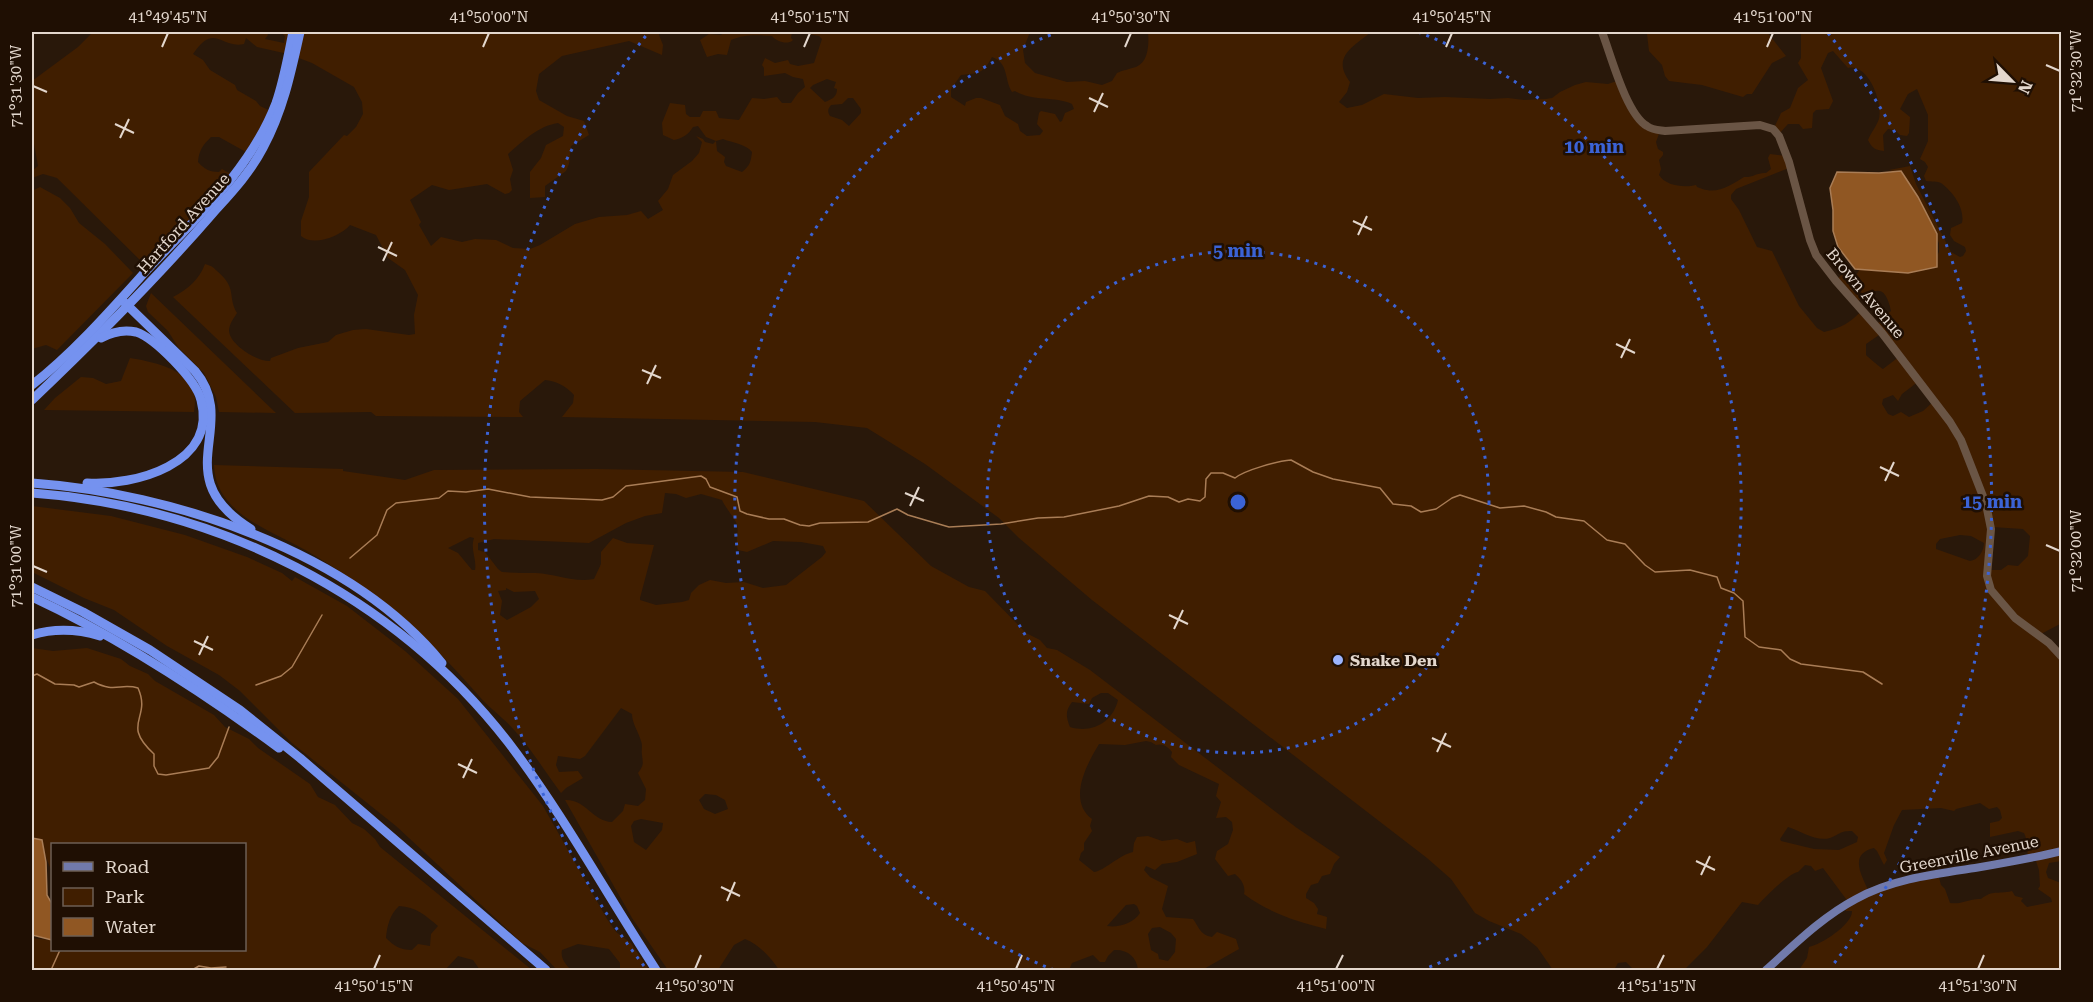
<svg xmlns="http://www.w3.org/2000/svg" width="2093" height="1002" font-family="'Roboto Serif',serif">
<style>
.green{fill:#401e00;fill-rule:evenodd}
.water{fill:#905723;stroke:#a97d56;stroke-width:1.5}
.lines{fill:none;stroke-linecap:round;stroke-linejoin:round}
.stream{stroke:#a97d56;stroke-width:1.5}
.secondary{stroke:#6a5545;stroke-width:8}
.primary{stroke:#717aab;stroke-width:8}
.highway{stroke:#7592ef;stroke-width:9}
.ticks{fill:none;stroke:#e3d7cd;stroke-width:2}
.ring{fill:none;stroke:#3b63d6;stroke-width:3;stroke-dasharray:3 6}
.poi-dot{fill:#9cb4fd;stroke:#1f0f03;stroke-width:2}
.labels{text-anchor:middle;stroke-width:5;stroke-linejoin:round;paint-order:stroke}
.street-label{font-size:16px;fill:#e3d7cd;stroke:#1f0f03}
.poi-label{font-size:16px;font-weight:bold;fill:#e3d7cd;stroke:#1f0f03;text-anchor:start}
.centre{fill:#3b63d6;stroke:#1f0f03;stroke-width:3}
.ring-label{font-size:18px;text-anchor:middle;font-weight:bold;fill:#3b63d6;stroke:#1f0f03;stroke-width:5;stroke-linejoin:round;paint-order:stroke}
.neatline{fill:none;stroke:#e3d7cd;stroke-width:2}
.ticks-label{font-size:15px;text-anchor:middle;fill:#e3d7cd}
</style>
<rect width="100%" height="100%" fill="#29180a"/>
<g class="green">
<path d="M93,32H267L268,35L265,39L284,43L285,36L280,32H382L397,34L405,32H660L659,35L663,45L662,55L629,41L562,56L539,74L536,91L539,100L567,116L584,121L589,135L571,146L569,164L566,171L545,186V197L530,198V172L541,158L546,145L563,136L564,127L558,123C538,126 523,141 508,154L513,170L510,179L512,190L509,193L505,194L487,184L449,190L432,185L410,200L421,222L419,225L431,246L441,237L462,242L475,239L496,240L513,248L530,249L540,245L575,224L599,217L627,215L641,211L648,219L663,210L658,201L668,189L673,175L692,161L699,153L702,142L696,136L703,139L705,142L713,144L716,141L706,137L698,126L693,127C688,135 683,138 674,140L663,135L662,123L670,103L685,105L686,114L690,117H700L703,111H716L719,118L739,120L752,98L764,99L777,97L782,103H791L798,93L805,87L803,79L793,77L785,73L764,76V68L762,65L765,58L775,63L788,60L790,64L798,66L814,63L822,39L819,36L809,34V32H1030L1023,50L1025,63L1035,73L1067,82L1085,81L1102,85L1112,81L1117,73C1123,70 1130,69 1136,67C1149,62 1149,43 1148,32H1371C1353,47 1331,57 1350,82L1347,92L1339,102L1347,108L1362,105L1384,94L1418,98L1445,97L1490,99L1508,98L1524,100L1546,99L1552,98L1560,92L1575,85L1586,82L1608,84L1620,80L1636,116L1660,131L1656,142L1658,149L1663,152V155L1659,160L1661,169L1659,175C1666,186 1684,188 1696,185L1697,187C1701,188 1704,190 1707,190C1719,193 1735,183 1744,177C1752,178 1758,172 1766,173L1771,169L1768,158L1770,154L1786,156L1789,168L1736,189L1731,195V199L1739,210L1757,247L1772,251L1799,306L1817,328L1824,332C1840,328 1851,323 1862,310L1876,325L1891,311C1885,283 1875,288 1856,303L1837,279L1844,273L1854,279L1862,265L1935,259L1939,252V243L1902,174L1889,170L1910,166L1916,184L1951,252L1960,257L1963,256L1966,251L1965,247L1954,241L1950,235L1951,228L1962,223C1965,208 1953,192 1941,183C1938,181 1931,182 1926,181L1924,176L1928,167L1925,162L1920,159L1928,141V115L1917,89L1908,94L1900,109L1910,117L1909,133L1907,136L1900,135L1895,130L1888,129L1883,135L1884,151C1875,150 1872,148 1868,140C1871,133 1877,125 1879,119C1883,102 1868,63 1848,68L1833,51L1828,53L1821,68L1833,101L1829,109L1816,110L1813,113L1812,128L1803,129L1799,124H1788L1778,135L1773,130L1781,113L1790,108L1798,88L1808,80L1798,63L1801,58V32H2061L2062,623L2039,635L2061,657V861L2049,863L2046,872L2048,878L2061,883V970H1799L1807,958L1809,947C1821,945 1853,924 1852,911H1846L1843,907L1849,903L1823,868L1815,871L1811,866L1805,865L1798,872C1788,874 1766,896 1758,905L1742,902L1707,947L1684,970H1634L1626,962L1618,963L1614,970H1553L1537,947L1521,934L1489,921L1475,913L1451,879L1427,858L1092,600L1019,538L999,518L925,464L867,428L815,422L562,417L573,403L574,395C566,386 556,381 545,380L520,401L519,412L523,417L376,416L371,412L295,413L173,297C188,289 199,280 205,264C212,266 213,267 217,271C238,289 227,296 237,313C234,318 229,324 229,331C230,345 258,362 270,361L271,358L298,348L328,342L336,335L353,330L366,329L409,335L415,334L414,315L418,295L405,270L388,258L376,235L350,225C341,236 313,247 301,236V221L309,197V172L344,135L347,136L356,127L363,114L362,102L354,87L312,63L288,54L257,47L246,38L244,44C220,49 215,22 193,54L203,60L210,70L235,85L237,90L256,101L260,106L273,112L246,152L219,137H211C203,145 199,150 198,162C204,169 210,172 219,172L222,169L229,173L235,180L147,267L57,178L43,174L32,178V171L38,166L32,133V81L78,47ZM992,57C1009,63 1004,79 1012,92L1015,91C1032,102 1054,96 1072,104L1074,109L1065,113L1062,121L1060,122L1055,114L1041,111L1039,113L1037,124L1043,131L1040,135L1027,136L1020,131L1018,124L1005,116L1000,105L981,98H976L966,102L965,106L951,97V89L961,75C979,73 983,74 992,57ZM827,79L836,82L834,88L837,89C837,97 832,99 825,102L810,88L813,85ZM848,98H853L861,109V113L849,126L842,120L830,116C827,111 828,109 831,105L842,104ZM723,139C733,143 746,144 752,152C751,161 750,166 742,172L726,166L724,162L725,157L717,151L716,141ZM1882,333L1900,356L1883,369C1881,368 1868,357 1866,355V344ZM1919,381L1934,401L1923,411L1909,417L1901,412L1893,416L1888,414L1882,404L1883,399L1893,395L1898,401L1902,394ZM1992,527L2023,529L2030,536L2028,556L2018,566L2008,565L2001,570H1988ZM1960,535L1971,536L1984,543C1984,551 1978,560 1970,561L1936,549V544L1940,539ZM1980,803L1989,809L1997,807L2000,810L2002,818L1999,821L1990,823V837L2018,831L2024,833C2028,841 2027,850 2028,859L2035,858L2039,870L2040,886L2038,889L2051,898L2052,902L2027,907L2021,901L2023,898L2015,896L2012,891C1996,895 1994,889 1981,899C1970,898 1961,905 1950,903L1945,889L1941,885L1938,874L1869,892C1862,876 1848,854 1874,848L1877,851L1884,865L1887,860L1884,853L1894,825L1902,810L1941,808L1954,811L1956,809ZM1788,827C1801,831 1816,842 1830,838C1841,834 1839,831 1852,831L1858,837L1857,842L1839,850L1814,849L1781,841L1780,839Z"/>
<path d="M724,32H792L791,38L793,40C788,45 777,42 772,36C757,35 745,34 731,40L727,55L718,54L707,57L700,40L709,34L721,35Z"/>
<polygon points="1670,32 1683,32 1687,34 1717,32 1767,32 1786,56 1772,63 1752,94 1747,94 1743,97 1702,85 1669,81 1665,76 1662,65 1649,51 1647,34 1659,34"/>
<polygon points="40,187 60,198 70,208 79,223 105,244 133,273 57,350 46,345 32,349 32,191"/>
<polygon points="151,293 276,413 219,412 216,397 204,373 178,347 168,331 148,312 146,306"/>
<path d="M130,358C160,363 203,372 194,412L44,410L55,398L81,377L93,378L106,384L121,381Z"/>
<path d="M214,465L343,469V471L405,480L434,470L596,469L743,472L864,501L931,566L969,587L985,591L1026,633L1040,640L1047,648L1057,650L1090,670L1297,828L1340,857L1334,864L1330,874L1322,876L1318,883L1311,885L1306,894V898L1314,903L1318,909L1317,914L1327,917L1326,929C1296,921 1269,913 1244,894C1246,886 1241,879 1235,874L1228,876L1215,859L1217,851L1228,844L1233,830L1232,822L1226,817L1216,818L1221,802L1216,796L1219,784L1179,765L1171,757L1172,752C1168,747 1163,743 1156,745L1151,742L1146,741L1125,745L1099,744C1087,764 1067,800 1092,819L1090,826L1092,831L1084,843V850L1081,853L1079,860L1094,872C1104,871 1119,855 1133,852L1134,843L1137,837L1148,836L1162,841L1177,839L1187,843L1195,841L1197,854L1177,862L1162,864L1155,870L1146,866L1144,870L1150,877L1168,886L1162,909L1166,917L1193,919C1199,927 1200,935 1212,937L1217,932L1236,939L1239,949L1202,970H1138C1137,957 1127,949 1114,950L1108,956L1105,962H1100L1093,955L1072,963L1069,970H779C772,959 759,944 745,939L734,945L718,970H668L632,918L565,800C586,799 592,821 612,822L623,811L625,804L638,806L645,800L646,789L638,773C644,765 643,764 642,755C641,750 643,746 641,741C639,733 632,723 632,714L621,708L585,756L580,759L558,756L556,765L559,772L578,771L583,778L566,788L561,793C546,773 532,750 515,731C504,718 490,709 479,696C438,649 394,606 341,572C325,562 310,552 294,544C261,527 215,509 214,465ZM665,493L676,494L686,498L701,494L722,500C725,507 736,520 737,525C739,534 735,541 738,550L747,552L773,541L801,542L823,546L826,552L822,557L786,585L763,588L744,582L726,583L710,580L699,585L691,593L689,600L682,602L656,605L640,600V598L654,545L627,543L613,538L601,552V564L594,579C574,583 556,574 536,573C525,573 513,573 502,572L498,569L485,552L478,550V543L494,539L589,543L626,523L645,516L662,513ZM470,537L474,538C470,550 477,559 475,570H472L458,553L448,548ZM506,588L514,592L535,591L539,599L531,607L507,620L500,615L502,601L498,591L506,590ZM1101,693H1108L1118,700C1113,722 1092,734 1070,727C1066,717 1065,711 1072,702L1089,704L1092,698ZM705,794L716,795L725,800L728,809L715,814L704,809L699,800ZM641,819L663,823L662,830L646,850L634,842L631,826L634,821ZM1134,904L1137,906L1140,913C1134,923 1118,928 1107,926L1126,905ZM1160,927L1171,933L1176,939L1175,952L1168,961L1159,959L1158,954L1151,950L1148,934L1152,928Z"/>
<path d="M32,506L111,516L185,535L247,557L282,573L292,581L295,577L347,606L405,651L458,699L543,806L607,919L616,932L631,943L649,970H620V963L609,949L578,944L562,950C560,958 566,965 571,970H557L540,952L522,943L396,826L292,743L240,691L219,675L167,646L114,610L84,598L32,572Z"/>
<path d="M32,648L53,651L87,648L121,659L130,666L148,674L155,681L214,715L225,727L249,739L258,748L310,784L318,797L335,805L352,823L364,829L375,839L380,847L532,970H480L473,960L458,956L445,970H32V938L51,940L52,950L60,952L71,950H244V844H52V872L39,840L32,836ZM399,906C416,907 425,915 438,926L431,934L430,946L418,944L412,950C400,950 394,946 386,938C387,926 390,914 399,906Z"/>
</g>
<g class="water">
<polygon points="1901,171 1918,197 1937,234 1937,267 1908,273 1855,269 1838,247 1833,231 1833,210 1830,188 1837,172 1879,173"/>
<polygon points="32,838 42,840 46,862 47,895 52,904 52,940 32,935"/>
</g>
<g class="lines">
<g class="stream">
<path d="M350,558L377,535L387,510L396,503L439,498L448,491L466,492L488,489L530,497L602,500L613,497L626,486L701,476L706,479L710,487L737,497L740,511L747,514L769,519H784L800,525L809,526L820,523L868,522L897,509L908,515L949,527L1001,524L1038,518L1064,517L1119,506L1149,496L1168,497L1179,502L1188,499L1200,501L1205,497L1206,479L1211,473H1223L1235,478C1245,470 1278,461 1291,460L1313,472L1333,479L1380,488L1393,504L1411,506L1421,512L1436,509L1452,498L1460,495L1500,508L1524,506L1546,512L1556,517L1584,521L1607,540L1625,544L1645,565L1655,572L1690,570L1717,577L1721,588L1734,593L1743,601L1745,637L1759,647L1781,650L1790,659L1801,664L1863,672L1882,684"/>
<path d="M32,676L37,674L55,684L74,685L79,687L94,682C114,693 121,683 138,688C152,719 120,723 154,754V766L158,774L166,775L209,768L218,757L229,727"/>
<polyline points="256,685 281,676 292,667 322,615"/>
<polyline points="51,970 60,950"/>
<polyline points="192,970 199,966 211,968 226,967"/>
</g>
<path class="secondary" d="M1602,32C1611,55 1626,114 1647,126C1652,130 1658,130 1665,131L1760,125L1773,129L1779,136L1789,162L1810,240L1816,255L1836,281L1882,333L1950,422L1961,440L1986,504L1991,529L1987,576L1991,590L2015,618L2049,643L2062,657"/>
<path class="primary" d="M1766,970C1794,945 1822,917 1856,899C1892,879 1935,874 1975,868C2004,863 2033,858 2062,851"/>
<g class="highway">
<path d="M125,303L195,371C241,426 165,476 251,529"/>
<path d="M32,385C73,353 110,311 145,272C194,220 250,171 276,103C284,80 288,56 293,32"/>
<path d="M32,400C95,340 156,279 213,213C231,193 250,173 263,148C283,111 291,73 300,32"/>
<path d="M32,483C172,493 350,551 442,663"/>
<path d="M87,483C134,486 218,464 201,400C196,380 155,338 136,332C123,329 112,332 101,338"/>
<path d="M32,493C217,507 393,594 508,742C563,814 607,895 656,970"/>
<polyline points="32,587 83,612 150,650 240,710 300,758 546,970"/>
<path d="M32,597C120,638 201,691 279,748"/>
<path d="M32,635C55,628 77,629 100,636"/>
</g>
</g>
<path class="ticks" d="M162,47L168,33M483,47L489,33M804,47L810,33M1125,47L1131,33M1446,47L1452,33M1767,47L1773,33M2046,65L2060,71M33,86L47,92M1089,98L1108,107M1094,112L1103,93M115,124L134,133M120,138L129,119M1353,221L1372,230M1358,235L1367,216M378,247L397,256M383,261L392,242M1616,344L1635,353M1621,358L1630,339M642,370L661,378M647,384L656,365M1880,467L1899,476M1885,481L1894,462M905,493L924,501M910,506L919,487M2046,545L2060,551M33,566L47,572M1169,615L1188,624M1174,629L1183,610M194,641L213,650M199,655L208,636M1432,738L1451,747M1437,752L1446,733M458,764L477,773M463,778L472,759M1696,861L1715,870M1701,875L1710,856M721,887L740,896M727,901L735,882M374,969L380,955M695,969L701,955M1016,969L1022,955M1336,969L1343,955M1657,969L1664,955M1978,969L1984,955"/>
<g class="ring">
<circle cx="1238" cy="502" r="251"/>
<path d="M1054 970A503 503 0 0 1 1058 32M1418 32A503 503 0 0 1 1422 970"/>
<path d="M644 966A754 754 0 0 1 648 33M1828 33A754 754 0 0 1 1832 966"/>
</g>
<circle class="poi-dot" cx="1338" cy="660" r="6"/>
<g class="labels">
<g class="street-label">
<text transform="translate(183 223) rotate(-48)" y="6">Hartford Avenue</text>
<text transform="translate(1866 293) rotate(50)" y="6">Brown Avenue</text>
<text transform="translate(1969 854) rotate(-11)" y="6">Greenville Avenue</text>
</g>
<g class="poi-label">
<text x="1350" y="666">Snake Den</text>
</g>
</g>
<circle cx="1238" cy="502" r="9" class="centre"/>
<g class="ring-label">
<text x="1594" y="153">10 min</text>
<text x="1238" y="257">5 min</text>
<text x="1992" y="508">15 min</text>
</g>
<rect width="2093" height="1002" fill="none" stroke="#1f0f03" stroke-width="66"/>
<rect x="51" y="843" width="195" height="108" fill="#1f0f03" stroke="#6d5f54" stroke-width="1.5"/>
<rect x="63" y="862" width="30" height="9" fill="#717aab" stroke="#6d5f54" stroke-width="1.5"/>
<text x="105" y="873" font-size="18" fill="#e3d7cd">Road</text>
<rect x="63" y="888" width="30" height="18" fill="#401e00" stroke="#6d5f54" stroke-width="1.5"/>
<text x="105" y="903" font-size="18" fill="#e3d7cd">Park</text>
<rect x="63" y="918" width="30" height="18" fill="#905723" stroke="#6d5f54" stroke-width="1.5"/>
<text x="105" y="933" font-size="18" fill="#e3d7cd">Water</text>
<g transform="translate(2012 81) rotate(115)" stroke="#1f0f03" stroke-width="4.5" paint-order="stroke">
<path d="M0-4.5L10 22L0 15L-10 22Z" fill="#e3d7cd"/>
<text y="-9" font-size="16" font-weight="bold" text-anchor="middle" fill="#e3d7cd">N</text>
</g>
<rect x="33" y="33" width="2027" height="936" class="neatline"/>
<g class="ticks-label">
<text x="168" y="22">41°49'45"N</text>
<text x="489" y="22">41°50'00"N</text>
<text x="810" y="22">41°50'15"N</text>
<text x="1131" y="22">41°50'30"N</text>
<text x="1452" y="22">41°50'45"N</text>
<text x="1773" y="22">41°51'00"N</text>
<text transform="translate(2076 71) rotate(-90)" y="5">71°32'30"W</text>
<text transform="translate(16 86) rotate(-90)" y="5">71°31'30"W</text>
<text transform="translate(2076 551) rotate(-90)" y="5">71°32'00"W</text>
<text transform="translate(16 566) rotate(-90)" y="5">71°31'00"W</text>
<text x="374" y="991">41°50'15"N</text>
<text x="695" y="991">41°50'30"N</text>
<text x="1016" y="991">41°50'45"N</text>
<text x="1336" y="991">41°51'00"N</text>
<text x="1657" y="991">41°51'15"N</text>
<text x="1978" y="991">41°51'30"N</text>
</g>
</svg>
